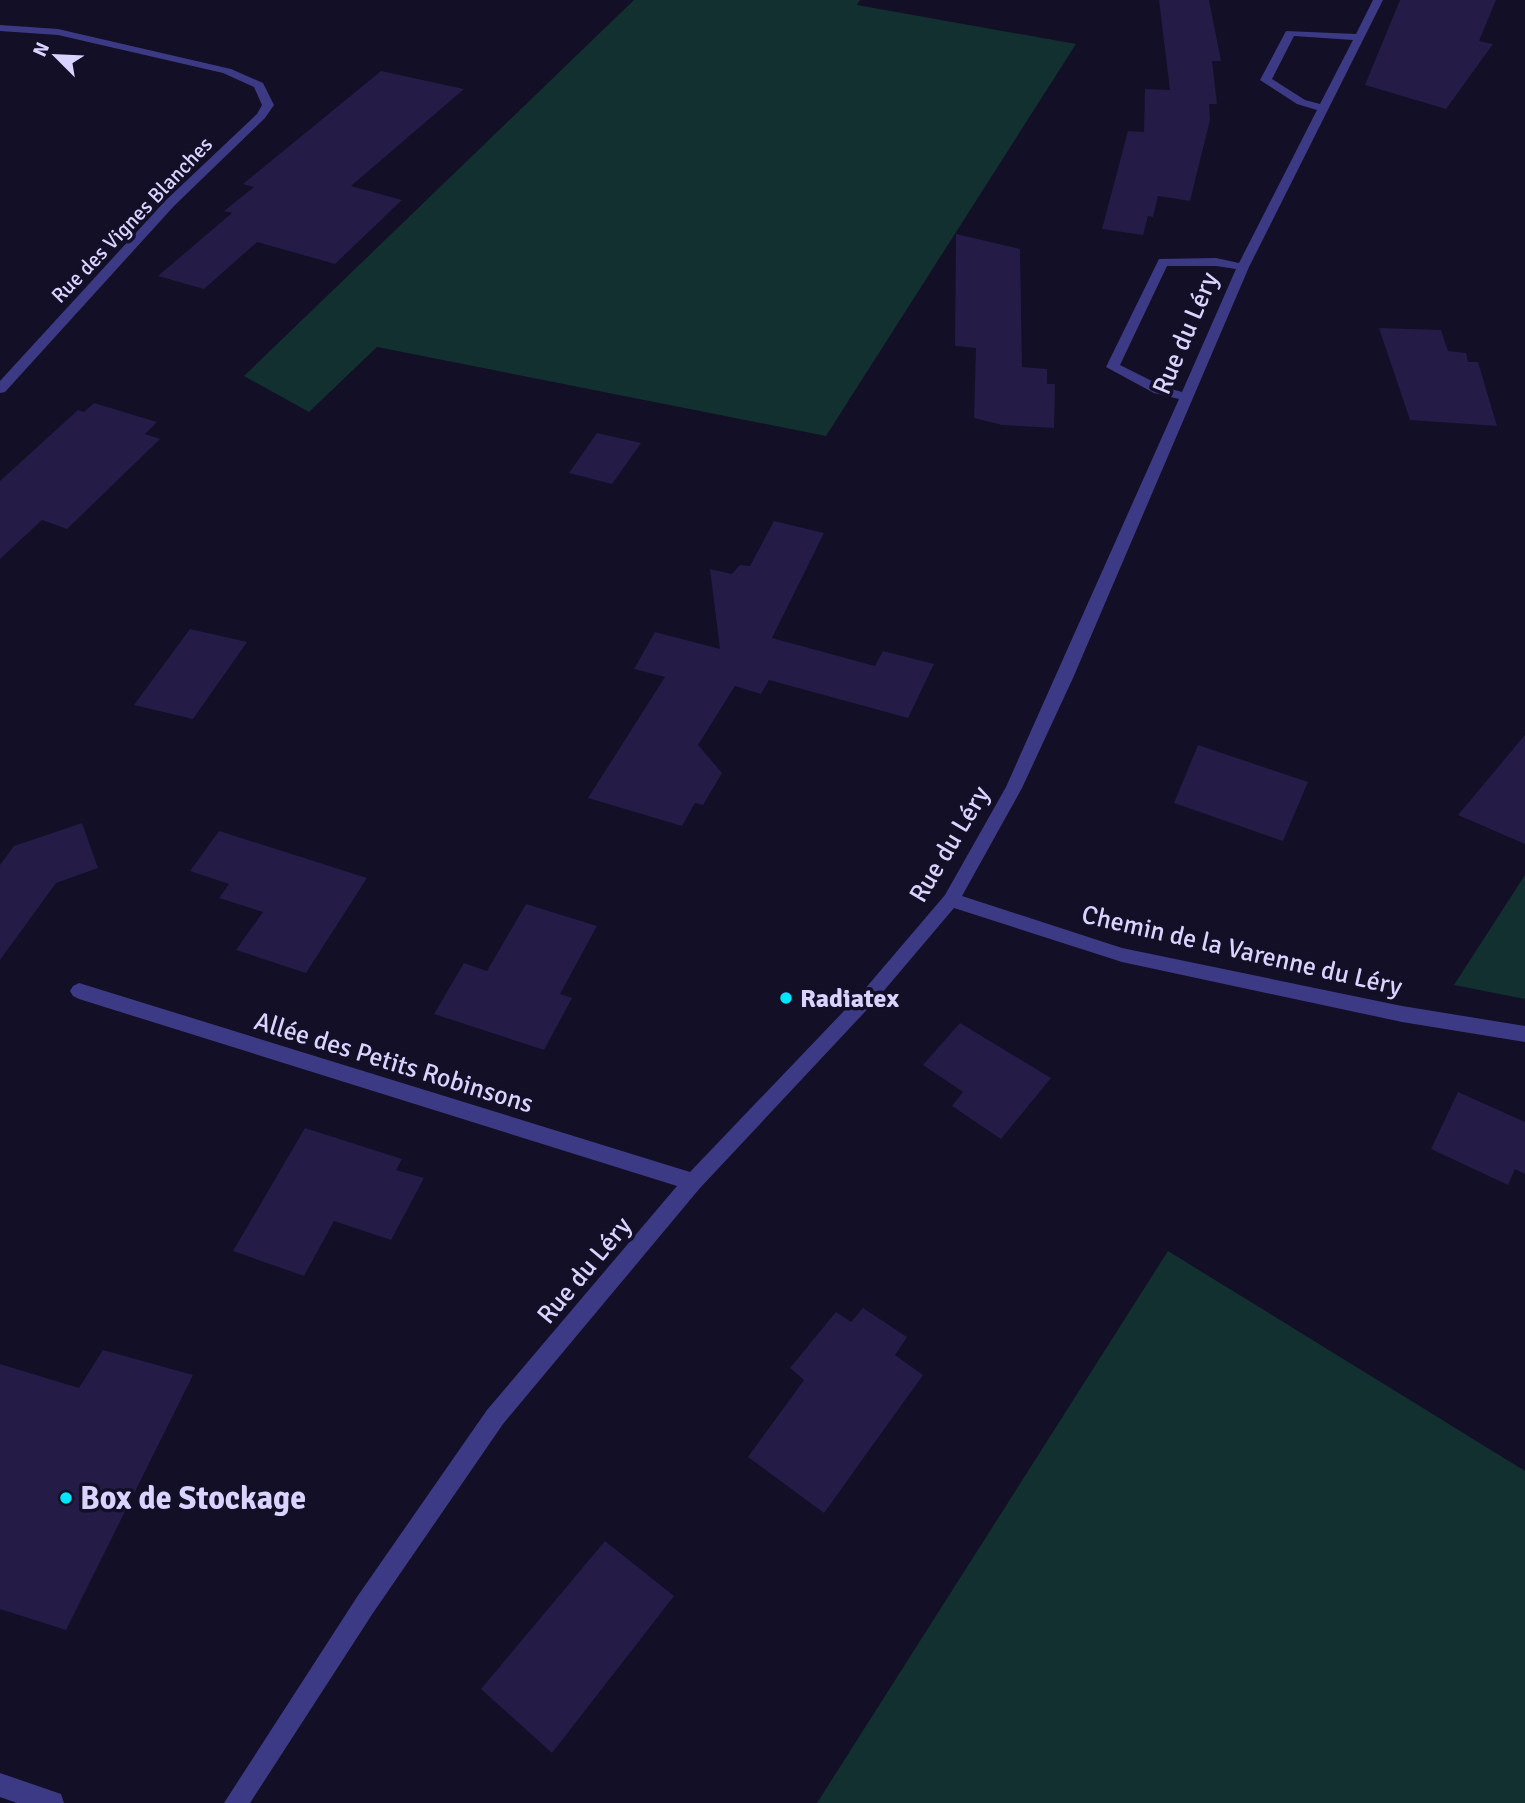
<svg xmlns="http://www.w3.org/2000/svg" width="1525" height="1803" font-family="Signika,sans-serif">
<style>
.green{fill:#12302f}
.building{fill:#241b47}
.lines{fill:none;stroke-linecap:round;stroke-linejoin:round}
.minor{fill:#3d3a85;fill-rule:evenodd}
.poi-dot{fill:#00e5ff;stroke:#130f26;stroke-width:2.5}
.labels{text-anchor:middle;stroke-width:7;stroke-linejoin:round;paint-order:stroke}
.far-street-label{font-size:21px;fill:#d9d4ff;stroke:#130f26}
.street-label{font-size:26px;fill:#d9d4ff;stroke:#130f26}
.poi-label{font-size:26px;font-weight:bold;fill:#d9d4ff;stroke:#130f26;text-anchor:start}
.near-poi-label{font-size:32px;font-weight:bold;fill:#d9d4ff;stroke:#130f26;text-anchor:start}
</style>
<rect width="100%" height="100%" fill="#130f26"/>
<g class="green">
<polygon points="634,0 860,0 857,5 1076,44 826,436 377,347 309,412 244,376"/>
<polygon points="1525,875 1525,999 1454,985"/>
<polygon points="1168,1251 1525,1471 1525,1803 817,1803"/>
</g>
<g class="building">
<polygon points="1159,0 1209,0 1221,61 1212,61 1217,104 1209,104 1210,120 1190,201 1158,196 1153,217 1148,216 1143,235 1102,229 1128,131 1144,132 1145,89 1170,90"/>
<polygon points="1400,0 1496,0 1479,41 1493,44 1446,109 1365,85"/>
<polygon points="381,71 464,89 351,186 402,200 335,264 257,242 204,289 158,276 232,213 224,211 254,187 243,184"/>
<polygon points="956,234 1020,249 1022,367 1047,369 1047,384 1055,384 1054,428 1002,425 974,418 976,348 955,346"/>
<polygon points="1379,328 1441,330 1448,351 1466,353 1468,362 1478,362 1497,426 1410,420"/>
<polygon points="94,403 157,422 145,434 160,439 67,529 42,520 0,559 0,481 78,410 84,412"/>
<polygon points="597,433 641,443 612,484 569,473"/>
<polygon points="774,521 824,533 772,638 875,666 883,651 934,664 908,718 769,680 761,694 735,686 698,745 722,773 703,805 695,803 682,826 588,798 665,677 634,669 655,632 720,649 710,569 732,574 740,565 750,566"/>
<polygon points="190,629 247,642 193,719 134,705"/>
<polygon points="1525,735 1525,844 1458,815"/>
<polygon points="1198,745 1308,782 1283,841 1174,803"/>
<polygon points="82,823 98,868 56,883 0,960 0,865 14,846"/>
<polygon points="219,831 367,878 306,973 236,950 263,912 219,898 229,884 190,871"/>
<polygon points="526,904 597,926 560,994 572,998 544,1050 434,1014 464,963 487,971"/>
<polygon points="960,1023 1051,1078 1001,1139 952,1106 963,1092 923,1065"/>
<polygon points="1458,1092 1525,1122 1525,1174 1515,1169 1508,1185 1431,1149"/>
<polygon points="305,1128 402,1159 396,1170 424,1178 391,1240 334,1221 304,1276 233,1251"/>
<polygon points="863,1308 907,1337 895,1355 923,1375 824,1513 748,1457 804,1380 790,1368 836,1312 851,1322"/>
<polygon points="103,1350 193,1375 66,1630 0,1609 0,1364 79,1388"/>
<polygon points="605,1541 674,1596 552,1753 481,1689"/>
</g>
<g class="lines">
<g class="minor">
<path d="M1373,0H1383L1249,267L1073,678L1022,788L962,896L1122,948L1402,1006L1525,1026V1042L1402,1022L1122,962L954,908L876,1000L700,1188L503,1424L373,1613L250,1803H224L357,1597L487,1410L677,1186L79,999L73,996L70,991L73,986L79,983L690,1172L864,990L945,895L1006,787L1179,399L1154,393L1106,367L1159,259L1216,258L1239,263L1317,110L1297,104L1260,80L1286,31L1356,34ZM1294,36L1353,40L1320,104L1305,100L1272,79ZM1167,266H1216L1236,269L1182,392L1164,387L1120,365Z"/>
<polygon points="0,25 58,29 231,69 263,83 274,105 265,118 174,206 5,392 0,393 0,381 166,200 257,114 262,105 254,87 223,73 58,35 0,31"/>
<polygon points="0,1773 61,1794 64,1803 17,1803 0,1797"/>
</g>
</g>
<g class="poi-dot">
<circle cx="786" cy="998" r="7"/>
<circle cx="66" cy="1498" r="7"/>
</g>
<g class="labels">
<g class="far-street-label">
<text transform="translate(132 220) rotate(-46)" y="7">Rue des Vignes Blanches</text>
</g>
<g class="street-label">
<text transform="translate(1185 333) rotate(-67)" y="9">Rue du Léry</text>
<text transform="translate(949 844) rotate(-59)" y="9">Rue du Léry</text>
<text transform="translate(1242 950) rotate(13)" y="9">Chemin de la Varenne du Léry</text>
<text transform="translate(394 1062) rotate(17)" y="9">Allée des Petits Robinsons</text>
<text transform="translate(584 1270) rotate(-50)" y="9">Rue du Léry</text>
</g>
<g class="poi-label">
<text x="800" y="1007">Radiatex</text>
</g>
<g class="near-poi-label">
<text x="80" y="1509">Box de Stockage</text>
</g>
</g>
<g transform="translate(56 56) rotate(294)" stroke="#130f26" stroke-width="5" paint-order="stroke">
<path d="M0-5L12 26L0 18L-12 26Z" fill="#d9d4ff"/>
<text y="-10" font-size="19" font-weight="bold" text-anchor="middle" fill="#d9d4ff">N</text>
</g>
</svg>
